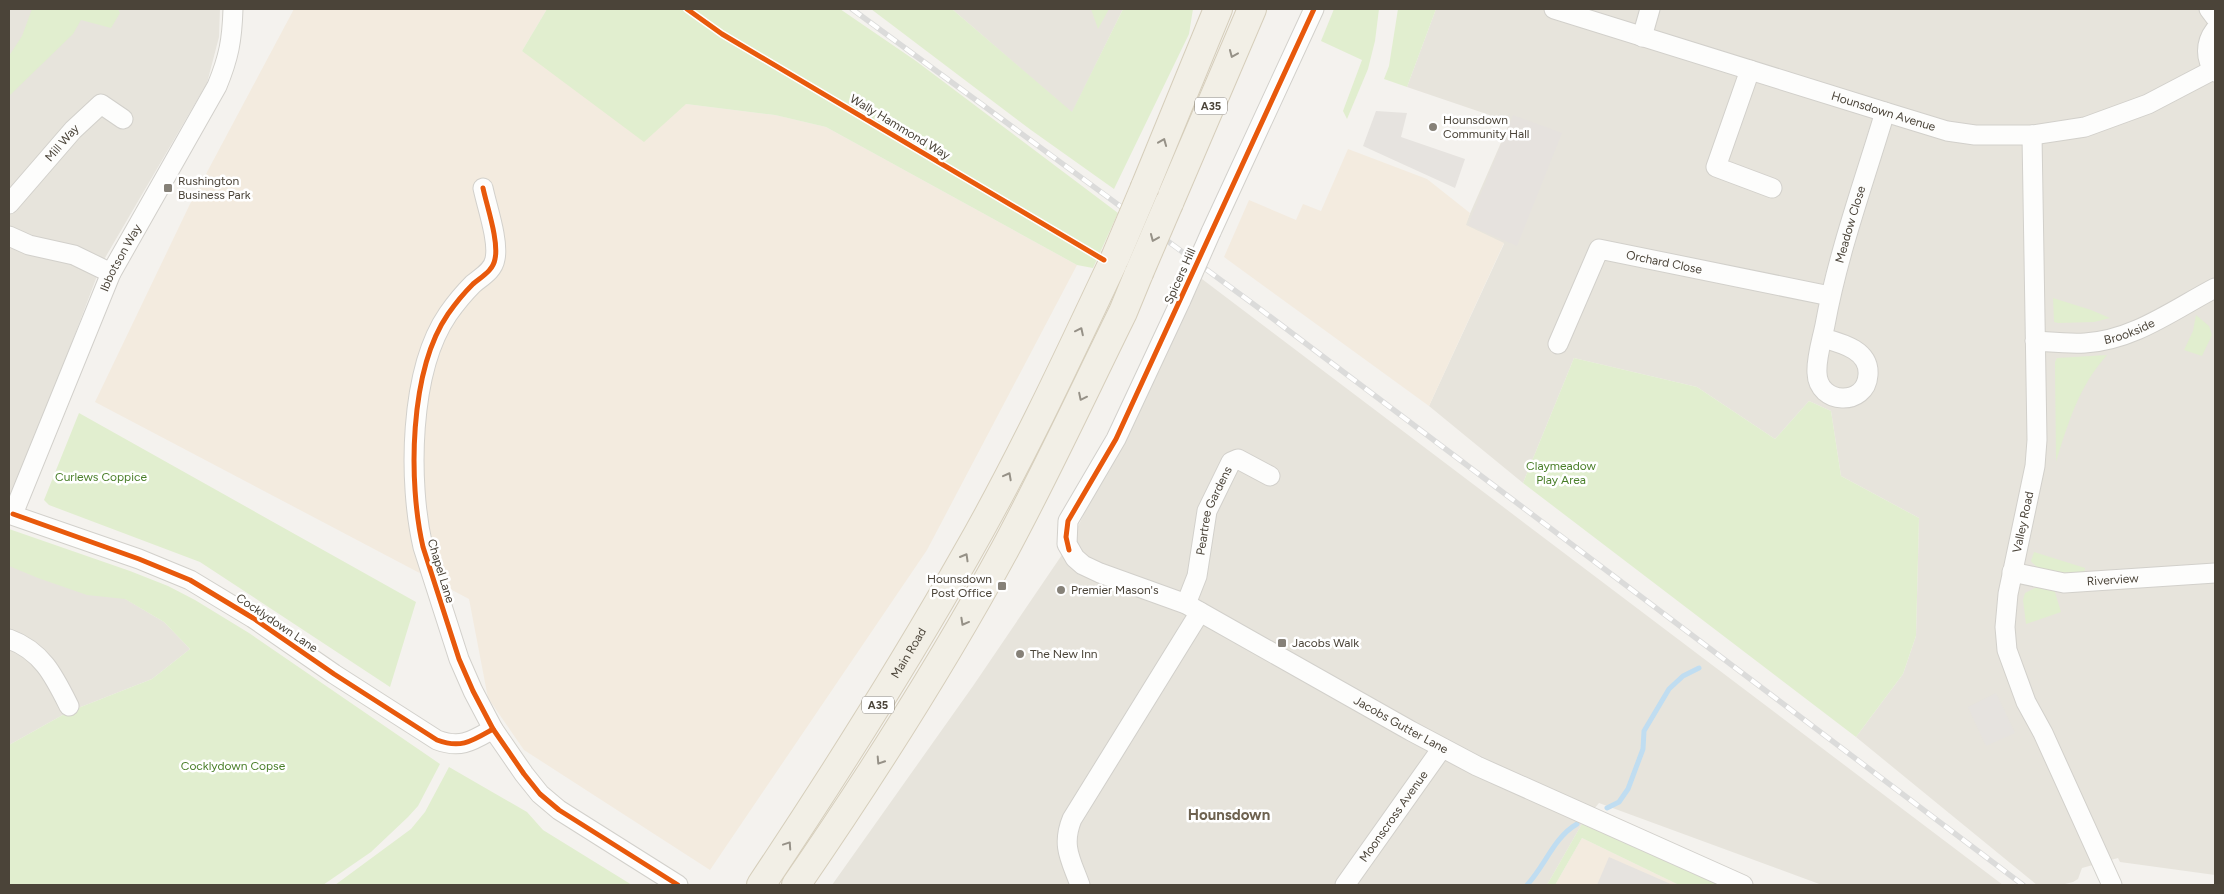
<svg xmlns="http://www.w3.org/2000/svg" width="2224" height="894" font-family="Figtree,sans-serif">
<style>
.residential{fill:#e7e4dc}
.commercial{fill:#f3ebdf}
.industrial{fill:#e6e2de}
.green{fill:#e1eecf}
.parking{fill:#e6e3df}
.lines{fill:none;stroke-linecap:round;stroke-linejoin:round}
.stream{stroke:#c0ddf1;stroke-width:5}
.street-casing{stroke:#d2d0cb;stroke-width:21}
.primary-casing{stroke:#d6cebb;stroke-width:30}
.street{stroke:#fdfdfc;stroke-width:19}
.primary{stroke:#f2efe6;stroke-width:28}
.rail-casing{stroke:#dbdbda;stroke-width:5.5}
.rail{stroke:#fff;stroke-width:4;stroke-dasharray:11;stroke-linecap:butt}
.street-bridge-casing{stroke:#d2d0cb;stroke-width:21;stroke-linecap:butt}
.primary-bridge-casing{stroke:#d6cebb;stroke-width:30;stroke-linecap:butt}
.street-bridge{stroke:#fdfdfc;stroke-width:19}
.primary-bridge{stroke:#f2efe6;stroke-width:28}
.cycleway-casing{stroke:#fff;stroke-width:8}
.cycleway{stroke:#e8590c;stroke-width:5}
.oneway{stroke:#969187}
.poi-dot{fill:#868178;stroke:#fff;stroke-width:2}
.labels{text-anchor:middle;stroke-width:5;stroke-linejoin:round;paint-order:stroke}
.shield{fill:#fff;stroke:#817c74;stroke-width:1}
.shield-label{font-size:11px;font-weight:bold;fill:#4b4439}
.street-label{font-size:12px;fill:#4b4439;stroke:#fff}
.poi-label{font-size:12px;fill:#4b4439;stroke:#fff;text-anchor:start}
.park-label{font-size:12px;fill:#4a7f2a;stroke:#fff}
.quarter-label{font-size:15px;font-weight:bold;fill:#6e6250;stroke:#fff}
</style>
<rect width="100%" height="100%" fill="#f4f2ee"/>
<g class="residential">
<polygon points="9,9 220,9 219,37 207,83 102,263 9,508"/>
<polygon points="952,9 1123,9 1072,113"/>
<polygon points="1436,9 2215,9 2215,875 2120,862 2118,858 2082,868 2078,879 2073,882 2061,885 2037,885 1856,737 1903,674 1916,636 1919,518 1841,476 1831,411 1809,401 1775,439 1697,387 1574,358 1523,483 1429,406 1504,244 1465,225 1510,122 1407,87"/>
<polygon points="1198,276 2003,885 1822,885 1599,803 1583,822 1547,885 832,885 973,686 1070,543"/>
<polygon points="9,558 102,585 164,622 190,649 152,679 68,712 9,745"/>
</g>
<g class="commercial">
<polygon points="294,9 547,9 522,51 686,104 775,115 826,127 1077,265 927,550 710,870 524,750 488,698 469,599 95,402 190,204"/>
<polygon points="1348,149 1427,179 1470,213 1466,225 1504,243 1429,406 1224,257 1249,200 1296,220 1303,204 1321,211"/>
<polygon points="1582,838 1679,885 1555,885"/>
</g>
<polygon class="industrial" points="1513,115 1562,133 1517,246 1468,225"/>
<g class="green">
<polygon points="32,9 118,9 120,13 111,28 81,20 73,34 9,96 9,56 22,36"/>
<polygon points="547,9 840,9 916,61 1118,213 1093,268 1077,265 826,127 775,115 686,104 644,142 522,51"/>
<polygon points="871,9 952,9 1072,112 1123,9 1193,9 1189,34 1114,189 1031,130"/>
<polygon points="1091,9 1109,9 1098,29"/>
<polygon points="1334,9 1379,9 1375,41 1368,69 1347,119 1343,111 1362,60 1321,41"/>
<polygon points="1398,9 1436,9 1407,87 1384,79 1389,66"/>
<polygon points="2053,298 2091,310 2110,318 2094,322 2058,323 2054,322"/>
<polygon points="2196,315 2209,326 2212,335 2202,356 2184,350 2193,331"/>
<path d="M2107,355C2079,386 2068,423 2056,462L2055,362L2057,358Z"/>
<polygon points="1574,358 1697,387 1775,439 1809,401 1831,411 1841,476 1919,518 1916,636 1903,674 1856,737 1523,483"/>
<polygon points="79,413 416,602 390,687 200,562 49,505 44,500"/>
<polygon points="9,529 130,571 168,586 195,600 249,633 440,764 418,806 408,817 371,852 323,885 9,885 9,745 68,712 152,679 190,649 164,622 125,599 87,595 38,578 9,566"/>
<path d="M2034,552L2085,568L2084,574C2068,579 2041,574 2031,561Z"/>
<polygon points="2039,586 2054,589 2061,612 2026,624 2023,600 2025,593"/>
<polygon points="449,767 527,812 543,830 632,885 335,885 411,829 425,812"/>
<polygon points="1583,822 1724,885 1679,885 1582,838 1555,885 1547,885"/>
</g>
<g class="parking">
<polygon points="1376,111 1407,113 1401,137 1465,159 1455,188 1363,146"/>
<polygon points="1996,693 2015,733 1986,746 1968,707"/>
<polygon points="1609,857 1673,885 1597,885"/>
</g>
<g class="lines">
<g class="stream">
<polyline points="1607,808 1619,802 1628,789 1643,749 1644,731 1669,689 1683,676 1699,668"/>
<path d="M1527,885C1545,866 1554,837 1577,824"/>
</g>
<g class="street-casing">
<g id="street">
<path id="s1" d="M1554,9L1885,112L1947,131L1975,135H2032L2085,127L2148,104L2213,70"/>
<polyline points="2209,9 2215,17"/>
<path d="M2215,30C2205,43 2205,59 2215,72"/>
<polyline points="1642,37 1650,9"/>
<polyline points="1750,70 1716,167 1772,188"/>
<polyline points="2032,135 2037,440 2035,466 2008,594 2005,627 2007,650 2026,702 2043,733 2112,885"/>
<path d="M483,188C487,207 499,241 495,259C493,271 481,277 473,284C464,293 455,304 448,314C409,371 408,482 423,547L459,659L473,691L493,729L524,774L540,794L559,810L678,885"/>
<path id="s2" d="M9,204L73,130L101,104L123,119"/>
<polyline points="1211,232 1314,9"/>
<polyline points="9,236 29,245 74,255 111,273"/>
<path id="s3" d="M1181,300L1116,439L1068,521L1067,544L1075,558L1083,565L1100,573L1186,604L1411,731L1477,766L1743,885"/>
<path id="s4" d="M1823,338C1841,343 1870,350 1868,375C1866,407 1818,405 1817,373C1816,358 1822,340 1825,325C1838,253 1864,182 1885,112"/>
<path id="s5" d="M2035,341C2051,342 2068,344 2085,343C2134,340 2173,310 2215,288"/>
<path id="s6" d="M1558,344L1599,249L1830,296"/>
<path d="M9,514L139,559L190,580L253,618L334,674L437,740C461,749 472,741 493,729"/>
<path id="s7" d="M13,514L111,273L217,86C229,57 232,40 233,9"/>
<path id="s8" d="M2012,572L2064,583L2215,573"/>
<path id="s9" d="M1186,604L1197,576L1207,511L1231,462L1238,459L1270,476"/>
<path d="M9,639C42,651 54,676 69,706"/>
<path d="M1080,885C1071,860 1061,846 1072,819L1200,612"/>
<path id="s10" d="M1345,885L1442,748"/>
</g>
</g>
<g class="primary-casing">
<g id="primary">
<polyline points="1145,187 1218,9"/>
<polyline points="1169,203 1252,9"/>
<path id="s11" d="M761,885C833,777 902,668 966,555C1021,459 1068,358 1115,258"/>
<path d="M796,885C871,776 942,665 1005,549C1047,471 1084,391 1123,312L1139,273"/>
</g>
</g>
<use href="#street" class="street"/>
<use href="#primary" class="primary"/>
<g class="rail-casing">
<polyline id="rail" points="852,9 1256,306 2023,885"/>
</g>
<use href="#rail" class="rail"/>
<g class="street-bridge-casing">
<polyline id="street-bridge" points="1181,300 1211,232"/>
</g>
<g class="primary-bridge-casing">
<g id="primary-bridge">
<polyline points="1115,258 1145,187"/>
<polyline points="1139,273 1169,203"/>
</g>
</g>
<use href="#street-bridge" class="street-bridge"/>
<use href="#primary-bridge" class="primary-bridge"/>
<g class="cycleway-casing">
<g id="cycleway">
<polyline points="687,9 722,34 1104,260"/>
<path d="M483,188C487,207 499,241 495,259C493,271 481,277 473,284C464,293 455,304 448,314C409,371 408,482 423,547L459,659L473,691L493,729L524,774L540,794L559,810L678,885"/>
<path d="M13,514L139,559L190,580L253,618L334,674L437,740C461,749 472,741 493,729"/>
<polyline points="1069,550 1066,537 1068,521 1116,439 1314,9"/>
</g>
</g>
<use href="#cycleway" class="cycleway"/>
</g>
<defs><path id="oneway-chevron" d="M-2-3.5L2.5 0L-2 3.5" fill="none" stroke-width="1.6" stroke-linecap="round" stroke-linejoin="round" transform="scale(1.25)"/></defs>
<g class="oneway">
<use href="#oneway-chevron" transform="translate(1233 54) rotate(113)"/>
<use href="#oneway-chevron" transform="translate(1163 142) rotate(-68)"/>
<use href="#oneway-chevron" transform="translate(1154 238) rotate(113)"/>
<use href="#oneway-chevron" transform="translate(1080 331) rotate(-64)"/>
<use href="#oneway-chevron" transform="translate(1082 397) rotate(116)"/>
<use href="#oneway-chevron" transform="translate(1008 476) rotate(-62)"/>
<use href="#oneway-chevron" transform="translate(965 557) rotate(-60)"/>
<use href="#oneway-chevron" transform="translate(964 622) rotate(119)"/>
<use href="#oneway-chevron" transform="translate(880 761) rotate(123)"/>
<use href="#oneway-chevron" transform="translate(788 845) rotate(-56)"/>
</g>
<g class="poi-dot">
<circle cx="1433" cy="127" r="5"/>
<rect x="163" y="183" width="10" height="10" rx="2.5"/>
<rect x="997" y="581" width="10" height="10" rx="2.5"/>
<circle cx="1061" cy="590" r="5"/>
<rect x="1277" y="638" width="10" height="10" rx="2.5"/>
<circle cx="1020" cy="654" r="5"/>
</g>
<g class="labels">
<g class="shield">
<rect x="1195" y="97.5" width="32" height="17" rx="4"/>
<rect x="862" y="696.5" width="32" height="17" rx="4"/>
</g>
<g class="shield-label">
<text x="1211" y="110">A35</text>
<text x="878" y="709">A35</text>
</g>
<g class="street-label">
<text dy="4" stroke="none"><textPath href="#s1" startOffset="345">Hounsdown Avenue</textPath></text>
<text transform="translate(900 127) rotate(31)" y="4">Wally Hammond Way</text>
<text dy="4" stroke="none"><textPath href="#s2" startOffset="81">Mill Way</textPath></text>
<text dy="4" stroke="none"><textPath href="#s4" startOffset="294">Meadow Close</textPath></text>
<text dy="4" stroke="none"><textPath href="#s7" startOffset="278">Ibbotson Way</textPath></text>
<text dy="4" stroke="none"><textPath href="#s6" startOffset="170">Orchard Close</textPath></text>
<text transform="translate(1180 276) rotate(-66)" y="4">Spicers Hill</text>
<text dy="4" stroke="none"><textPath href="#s5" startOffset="96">Brookside</textPath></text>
<text dy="4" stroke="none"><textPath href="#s9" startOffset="98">Peartree Gardens</textPath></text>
<text transform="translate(2023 522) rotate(-78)" y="4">Valley Road</text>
<text transform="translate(441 571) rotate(73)" y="4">Chapel Lane</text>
<text dy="4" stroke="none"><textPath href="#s8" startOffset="102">Riverview</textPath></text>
<text transform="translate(277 623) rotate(34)" y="4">Cocklydown Lane</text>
<text dy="4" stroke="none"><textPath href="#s11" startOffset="275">Main Road</textPath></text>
<text dy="4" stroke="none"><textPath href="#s3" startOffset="655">Jacobs Gutter Lane</textPath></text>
<text dy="4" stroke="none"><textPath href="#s10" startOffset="84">Moonscross Avenue</textPath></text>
</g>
<g class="poi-label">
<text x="1443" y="124">Hounsdown<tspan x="1443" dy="14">Community Hall</tspan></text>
<text x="178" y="185">Rushington<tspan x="178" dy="14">Business Park</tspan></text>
<text x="992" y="583" text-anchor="end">Hounsdown<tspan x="992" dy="14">Post Office</tspan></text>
<text x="1071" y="594">Premier Mason's</text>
<text x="1292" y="647">Jacobs Walk</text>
<text x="1030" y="658">The New Inn</text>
</g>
<g class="park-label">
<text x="1561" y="470">Claymeadow<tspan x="1561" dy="14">Play Area</tspan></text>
<text x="101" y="481">Curlews Coppice</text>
<text x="233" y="770">Cocklydown Copse</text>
</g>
<g class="quarter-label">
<text x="1229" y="820">Hounsdown</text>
</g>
</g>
<rect width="2224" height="894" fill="none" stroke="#4b4439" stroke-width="20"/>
</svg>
